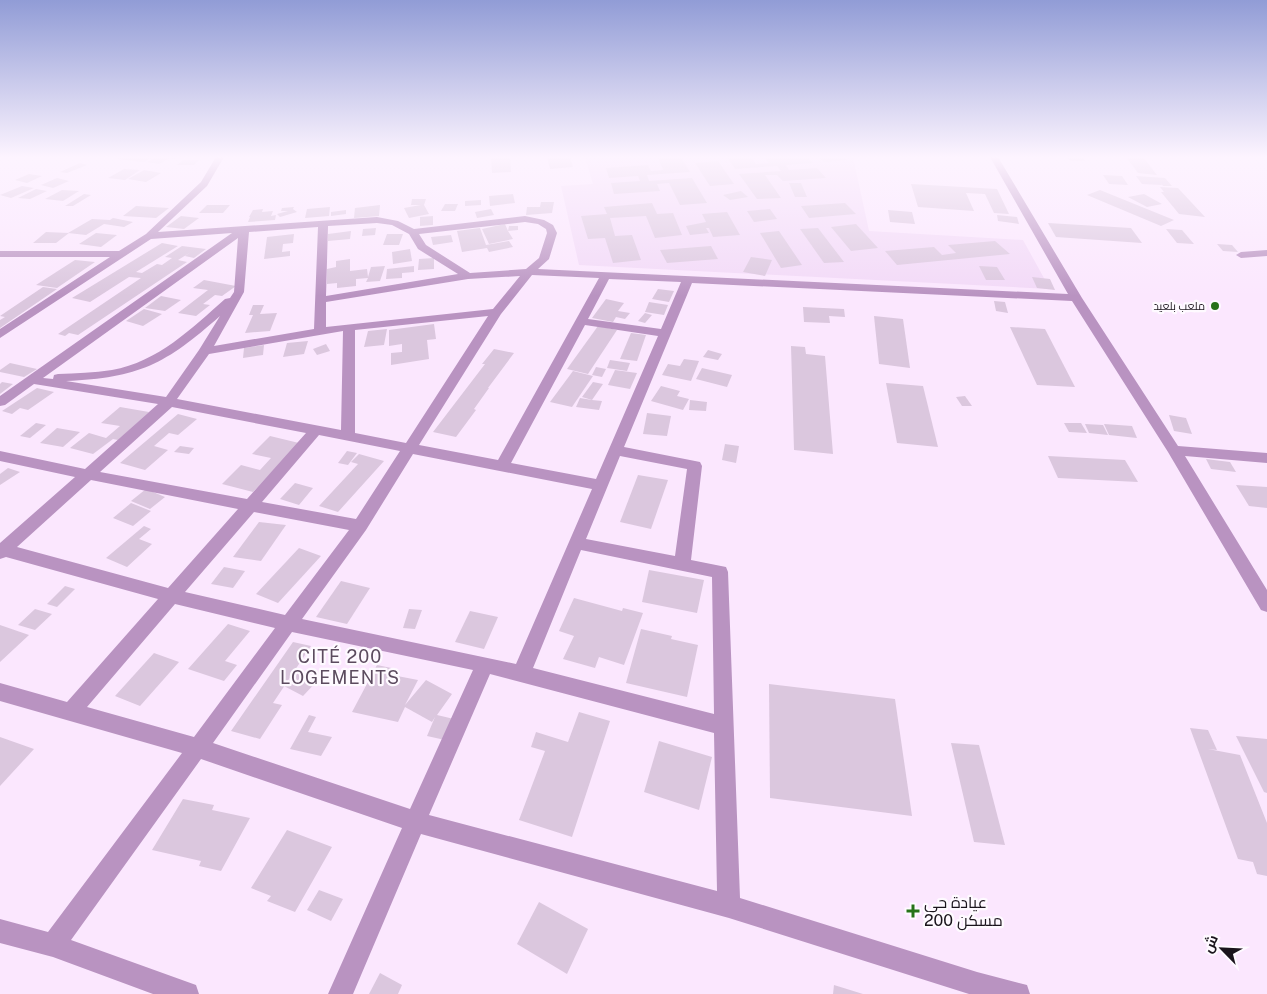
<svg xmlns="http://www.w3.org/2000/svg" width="1267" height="994" font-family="'Public Sans',Cairo,sans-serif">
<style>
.built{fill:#f2d9f7}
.building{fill:#dbc7de}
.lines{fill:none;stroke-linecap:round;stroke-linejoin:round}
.minor{fill:#b993c1;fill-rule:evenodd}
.poi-dot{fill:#267218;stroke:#fefaff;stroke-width:2}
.labels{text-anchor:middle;stroke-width:4.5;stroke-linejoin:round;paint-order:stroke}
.far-poi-label{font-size:11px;fill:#1a141c;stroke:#fefaff;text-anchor:end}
.near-poi-label{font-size:16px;fill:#1a141c;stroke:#fefaff;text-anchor:start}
.near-neighbourhood-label{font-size:18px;letter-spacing:1px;fill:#5c4b5f;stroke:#fefaff}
</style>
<rect width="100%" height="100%" fill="#fbe7fe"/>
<polygon class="built" points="585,157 853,157 869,231 1023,240 1050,289 579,265 561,186 593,184"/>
<g class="building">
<polygon points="120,157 153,157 144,162 116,159"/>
<polygon points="156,157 163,158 179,157 175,159 170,158 159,164 147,162"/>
<polygon points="491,157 510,157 511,172 492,173"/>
<polygon points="547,157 570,157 573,167 550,169"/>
<polygon points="658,157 681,157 690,172 647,175 649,181 692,178 707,203 680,205 669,183 657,184 660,191 614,194 611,183 640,181 638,176 609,178 606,168 648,165 651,171 663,170"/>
<polygon points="727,157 751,157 756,164 769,163 764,157 807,157 812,163 786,165 789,170 817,168 826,178 783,181 777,175 765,175 781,198 757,199 739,174 781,171 777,166 735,169"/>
<polygon points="819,157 844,157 847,160 824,162"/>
<polygon points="1066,157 1082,157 1086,161 1070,161"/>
<polygon points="1126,157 1143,157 1157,175 1138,173"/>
<polygon points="183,160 199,160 194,165 177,165"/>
<polygon points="718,161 734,184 710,186 695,163"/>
<polygon points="80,163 87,165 67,173 60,172"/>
<polygon points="124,169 140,170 125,180 108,178"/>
<polygon points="144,170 161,173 146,182 128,179"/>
<polygon points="29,174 42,176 27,183 15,180"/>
<polygon points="1103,175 1122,176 1128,185 1109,184"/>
<polygon points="1136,176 1165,178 1172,186 1163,186 1161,183 1162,185 1142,184"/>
<polygon points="57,178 69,181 53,188 41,185"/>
<polygon points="789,183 801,183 807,197 795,197"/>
<polygon points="911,184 997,189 1009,214 994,213 985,194 966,193 974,211 918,207"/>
<polygon points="22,186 34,188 11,198 0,195"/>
<polygon points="1160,187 1178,188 1205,217 1179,214 1161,192 1164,192"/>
<polygon points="36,189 47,191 30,199 18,198"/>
<polygon points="62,190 79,191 63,201 45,199"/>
<polygon points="1100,190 1174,220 1161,226 1087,195"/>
<polygon points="741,191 748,197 730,200 723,195"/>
<polygon points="84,194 91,195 73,206 65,206"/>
<polygon points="513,194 515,203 490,206 489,196"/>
<polygon points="1144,194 1162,204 1147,207 1128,197"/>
<polygon points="412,199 426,199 424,205 429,214 409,218 404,208 421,205 411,205"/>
<polygon points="481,200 481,205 465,206 465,201"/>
<polygon points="541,202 554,202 552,213 526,215 527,207 540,207"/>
<polygon points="652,203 657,214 673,213 682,235 655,238 646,216 610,218 615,236 632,235 641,260 613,263 605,238 588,239 581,216 607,214 604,207"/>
<polygon points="845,203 856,214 809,218 801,206"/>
<polygon points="445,204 458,204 455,211 441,211"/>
<polygon points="207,205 230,205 223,213 199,213"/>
<polygon points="380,205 379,216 354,218 355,208"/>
<polygon points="136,206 169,208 156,218 123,216"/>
<polygon points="294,207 293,209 297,212 280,217 277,214 288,211 281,211 282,208"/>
<polygon points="330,207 329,216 305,218 307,209"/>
<polygon points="263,209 262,212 273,211 271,216 276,215 275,220 248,222 250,217 256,217 249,217 253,210"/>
<polygon points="491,209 494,215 477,218 475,212"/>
<polygon points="770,209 777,219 754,222 747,211"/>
<polygon points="346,210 346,214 331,216 331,212"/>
<polygon points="888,210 912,212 915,224 890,222"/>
<polygon points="727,212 740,235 713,237 709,228 706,228 709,233 690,235 686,226 706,222 702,214"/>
<polygon points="997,215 1017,217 1019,224 998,221"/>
<polygon points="181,216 199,218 184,229 166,227"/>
<polygon points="433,216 433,225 420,226 420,217"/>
<polygon points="113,218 133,222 124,227 104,224 86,235 68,233 92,219 110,220"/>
<polygon points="1048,223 1131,228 1142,243 1056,237"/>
<polygon points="505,224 508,231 509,226 518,226 518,230 508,231 513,239 489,244 482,229"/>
<polygon points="856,224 878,248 851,251 831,227"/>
<polygon points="376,228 375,235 362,236 363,229"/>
<polygon points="480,228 486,245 509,241 513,247 489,252 487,248 462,252 457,231"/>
<polygon points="818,228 844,262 824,263 800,229"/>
<polygon points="1166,229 1182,230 1194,244 1177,243"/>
<polygon points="351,231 350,239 328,241 328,234"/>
<polygon points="779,231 802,265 781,268 760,233"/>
<polygon points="46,232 69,233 56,243 33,243"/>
<polygon points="96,233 117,235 101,247 79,244"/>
<polygon points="294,234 293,243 283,244 282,252 290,251 290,256 264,259 267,237"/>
<polygon points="387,234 403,234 399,245 383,245"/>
<polygon points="451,235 453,242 433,245 431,237"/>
<polygon points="995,241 1010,254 897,265 885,251 934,247 942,255 956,253 948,245"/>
<polygon points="162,243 178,246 136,272 142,273 157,264 162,265 172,258 165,257 182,246 206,249 194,258 185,256 191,252 178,260 187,262 78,335 69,333 65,336 58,334 141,278 129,277 90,302 72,298"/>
<polygon points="1217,244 1232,245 1238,252 1223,251"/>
<polygon points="711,246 718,259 667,263 660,250"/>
<polygon points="410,249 412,261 393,264 392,252"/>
<polygon points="751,257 772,260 765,276 743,272"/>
<polygon points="434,258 434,269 418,270 419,259"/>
<polygon points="350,259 350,271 367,269 368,277 371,267 385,266 380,281 366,282 368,278 356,279 356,286 337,288 337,283 327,284 327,269 336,267 336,261"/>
<polygon points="75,260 95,262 57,288 36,285"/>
<polygon points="414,266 414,272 402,273 402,278 386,279 387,269"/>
<polygon points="979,266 997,267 1005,280 986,280"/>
<polygon points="1032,277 1050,279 1055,290 1037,288"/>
<polygon points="204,280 236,286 222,296 215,295 203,304 210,305 196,316 178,313 208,290 193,288"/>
<polygon points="43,287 57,289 0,328 0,320 5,317 0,316"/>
<polygon points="658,289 674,291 669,302 652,299"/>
<polygon points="161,296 181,300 165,311 145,308"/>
<polygon points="606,299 624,303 618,311 630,313 625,319 616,317 613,322 592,318"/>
<polygon points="994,301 1005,302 1008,313 996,311"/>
<polygon points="649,302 668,305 664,315 645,312"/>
<polygon points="253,305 264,305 260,314 277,313 270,331 245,333 253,315 249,315"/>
<polygon points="803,307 844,309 845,317 829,316 830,323 804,322"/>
<polygon points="144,309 162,314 143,326 126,321"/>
<polygon points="645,313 652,315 645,323 638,321"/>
<polygon points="874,316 903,319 910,368 879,364"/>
<polygon points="434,324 436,339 427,340 429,359 391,365 391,353 402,352 402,344 389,346 389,330"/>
<polygon points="598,326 617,330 588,374 567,369"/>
<polygon points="1010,327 1045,329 1075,387 1037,385"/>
<polygon points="387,329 384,345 364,347 368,331"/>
<polygon points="631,333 646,335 637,361 620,359"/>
<polygon points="308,341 304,354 283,357 287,343"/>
<polygon points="326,344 330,351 317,355 313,349"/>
<polygon points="264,345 263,355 243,358 244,348"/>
<polygon points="791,346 805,347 806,354 825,356 833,454 794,450"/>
<polygon points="494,349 514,353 488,388 489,388 474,409 476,410 456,437 433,432 485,364 482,364"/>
<polygon points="708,350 722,354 718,360 703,357"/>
<polygon points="684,359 699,361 691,381 662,375 668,364 680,366"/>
<polygon points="610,360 630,363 627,371 607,368"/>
<polygon points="10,363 37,369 24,377 0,372 0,370"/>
<polygon points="596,367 606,369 602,377 592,375"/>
<polygon points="702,368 732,375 727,387 696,379"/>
<polygon points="615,370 637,373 630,389 608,385"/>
<polygon points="573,371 593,376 572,407 550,402"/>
<polygon points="2,382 13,384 0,394 0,384"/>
<polygon points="593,382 603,384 592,400 582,397"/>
<polygon points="886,383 923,386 938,447 897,443"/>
<polygon points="661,386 680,391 677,396 689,399 683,410 651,401"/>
<polygon points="37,388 54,392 28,410 20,408 12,414 2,411"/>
<polygon points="965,396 972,406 962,406 956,397"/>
<polygon points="580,398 592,400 602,401 599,410 576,407"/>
<polygon points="690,400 707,402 706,411 689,410"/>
<polygon points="120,407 149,412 118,440 113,439 93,454 70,448 89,433 106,438 120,426 101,423"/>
<polygon points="647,413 671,416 667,436 643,434"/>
<polygon points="178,414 197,419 178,435 169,433 154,446 168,450 145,470 120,463"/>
<polygon points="1169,415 1186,418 1192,434 1174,431"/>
<polygon points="36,423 46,425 30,438 20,436"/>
<polygon points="1064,423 1081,423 1087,433 1069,432"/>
<polygon points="1085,424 1103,425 1108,435 1089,433"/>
<polygon points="1104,424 1132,426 1137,438 1109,435"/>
<polygon points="57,428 80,432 63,447 40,443"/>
<polygon points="270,436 299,443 253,492 222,484 241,465 260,470 271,458 252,454"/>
<polygon points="725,444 739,446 736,463 722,460"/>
<polygon points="180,446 194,448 189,454 174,452"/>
<polygon points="347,451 357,453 348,465 338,463"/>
<polygon points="359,454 384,461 338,512 319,506 358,464 351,462"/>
<polygon points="1048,456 1125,460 1138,482 1058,478"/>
<polygon points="1206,459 1230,462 1236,472 1211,469"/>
<polygon points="8,468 20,472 0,485 0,474"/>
<polygon points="638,475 668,480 651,529 620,522"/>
<polygon points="295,483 313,488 299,505 280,499"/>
<polygon points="1236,485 1267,487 1267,508 1249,506"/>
<polygon points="146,489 165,497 150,509 131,501"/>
<polygon points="131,503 151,511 133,526 113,518"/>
<polygon points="259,522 286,525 261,561 233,557"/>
<polygon points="144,526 151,529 139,539 152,544 127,567 106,558"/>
<polygon points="299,548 321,556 278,603 256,594"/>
<polygon points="224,567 245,571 233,588 211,584"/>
<polygon points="649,570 704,580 697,613 642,602"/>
<polygon points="341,581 370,588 347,624 316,617"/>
<polygon points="65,586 75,589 57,607 47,604"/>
<polygon points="574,598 622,611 623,608 643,613 624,665 599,657 595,668 563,659 574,636 559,631"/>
<polygon points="35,609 52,614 35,630 18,625"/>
<polygon points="409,609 422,610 415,629 403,628"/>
<polygon points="470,611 498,617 484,649 455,642"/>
<polygon points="228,624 250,631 225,661 237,665 224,681 188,669"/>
<polygon points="0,625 29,635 0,662"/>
<polygon points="641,629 672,636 671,639 698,645 687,697 626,683"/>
<polygon points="293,642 311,646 273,703 282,705 260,739 231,731"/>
<polygon points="154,653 179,662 140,706 115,696"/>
<polygon points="377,665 396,669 392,675 418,680 405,705 426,680 452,694 437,715 454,719 445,740 427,736 435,717 432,722 405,707 398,722 352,712"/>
<polygon points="299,670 318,680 303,696 284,686"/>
<polygon points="769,684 895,699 912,816 770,798"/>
<polygon points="579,712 610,721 572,837 519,820 545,751 531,747 536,732 568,742"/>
<polygon points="309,715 316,717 308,732 332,737 321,756 290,749"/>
<polygon points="1190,728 1208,730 1217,750 1208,749 1240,755 1267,823 1267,876 1257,874 1253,862 1238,859"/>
<polygon points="1236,736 1267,739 1267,793 1264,792"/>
<polygon points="0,737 34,749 0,786"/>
<polygon points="659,741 712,757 699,810 644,792"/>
<polygon points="951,743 979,745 1005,845 974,842"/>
<polygon points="183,799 214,805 212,810 250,818 221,871 199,866 201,861 152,850"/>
<polygon points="287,830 332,847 295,912 267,901 271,896 251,888"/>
<polygon points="319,890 343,899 331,921 307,910"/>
<polygon points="539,902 588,929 567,974 517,944"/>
<polygon points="380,973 402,985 398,994 369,994"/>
<polygon points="834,985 863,994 833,994"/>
</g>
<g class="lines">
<g class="minor">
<path d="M216,157H224L207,186L158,232L377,217L398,221L414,229L525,216L544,220L553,225L557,233L549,259L538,269L1068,294L990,157H998L1082,298L1178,446L1267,453V463L1185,456L1267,590V612L1261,610L1168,452L1072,301L692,283L624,447L695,461L700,462L702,466L691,560L726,567L728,572L740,898L977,972L1027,985L1030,994H969L729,918L421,834L353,994H328L402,828L201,759L71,940L196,985L199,994H153L53,957L0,943V919L48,932L182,753L0,701V683L67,702L158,599L6,557L0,559V543L75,477L0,461V451L85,469L158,404L34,384L5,405L0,406V396L232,233L151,239L0,338V329L110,257H0V251H119L146,234L201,182ZM525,222L538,224L546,229L547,233L539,258L526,269L470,273L426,245L419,234ZM377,223L392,225L409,234L418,249L458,274L326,296L328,226ZM318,227L314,329L214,346L244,292L249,232ZM238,238L234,292L230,298L225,299C192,328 158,362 112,370C94,373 76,373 58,374L54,375L53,379L43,378ZM532,275L599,278L498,460L419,445L501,314ZM520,276L493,309L326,327V302L468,279ZM609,279L681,282L661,329L588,319ZM220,316L199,350L166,397L66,381C139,378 166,364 220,316ZM488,316L406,443L355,433V330ZM585,325L658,336L596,479L511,463ZM343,331L341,430L177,399L209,354ZM172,407L306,433L247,499L100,472ZM319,435L400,451L356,519L262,502ZM413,454L592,489L516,664L302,619L366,530ZM620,456L687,469L675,556L586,539ZM91,480L238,509L168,588L17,547ZM254,512L349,530L285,615L185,592ZM581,550L712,577L714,714L533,668ZM175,604L275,628L194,737L87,707ZM292,632L473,670L410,809L213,743ZM490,674L714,733L717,891L429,815Z"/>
<polygon points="1267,250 1267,256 1241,258 1236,255 1241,252"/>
</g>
</g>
<linearGradient id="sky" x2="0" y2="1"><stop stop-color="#919cd6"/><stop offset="0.53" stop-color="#fdf4ff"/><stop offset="1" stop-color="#fdf4ff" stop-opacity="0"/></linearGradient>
<rect width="1267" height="296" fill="url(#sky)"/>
<g class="poi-dot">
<circle cx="1215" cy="306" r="5"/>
<path d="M910.5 903.5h5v5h5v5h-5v5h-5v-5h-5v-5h5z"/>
</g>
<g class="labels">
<g class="far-poi-label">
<text x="1205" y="310">ملعب بلعيد</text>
</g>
<g class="near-poi-label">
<text x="924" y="908">عيادة حي<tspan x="924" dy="18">200 مسكن</tspan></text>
</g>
<g class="near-neighbourhood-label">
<text x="340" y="663">CITÉ 200<tspan x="340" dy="21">LOGEMENTS</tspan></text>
</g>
</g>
<g transform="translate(1222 949) rotate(294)" stroke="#fefaff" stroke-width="4" paint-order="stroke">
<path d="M0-4L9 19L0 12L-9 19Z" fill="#1a141c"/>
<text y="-8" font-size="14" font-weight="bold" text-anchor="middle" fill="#1a141c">ش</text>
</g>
</svg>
